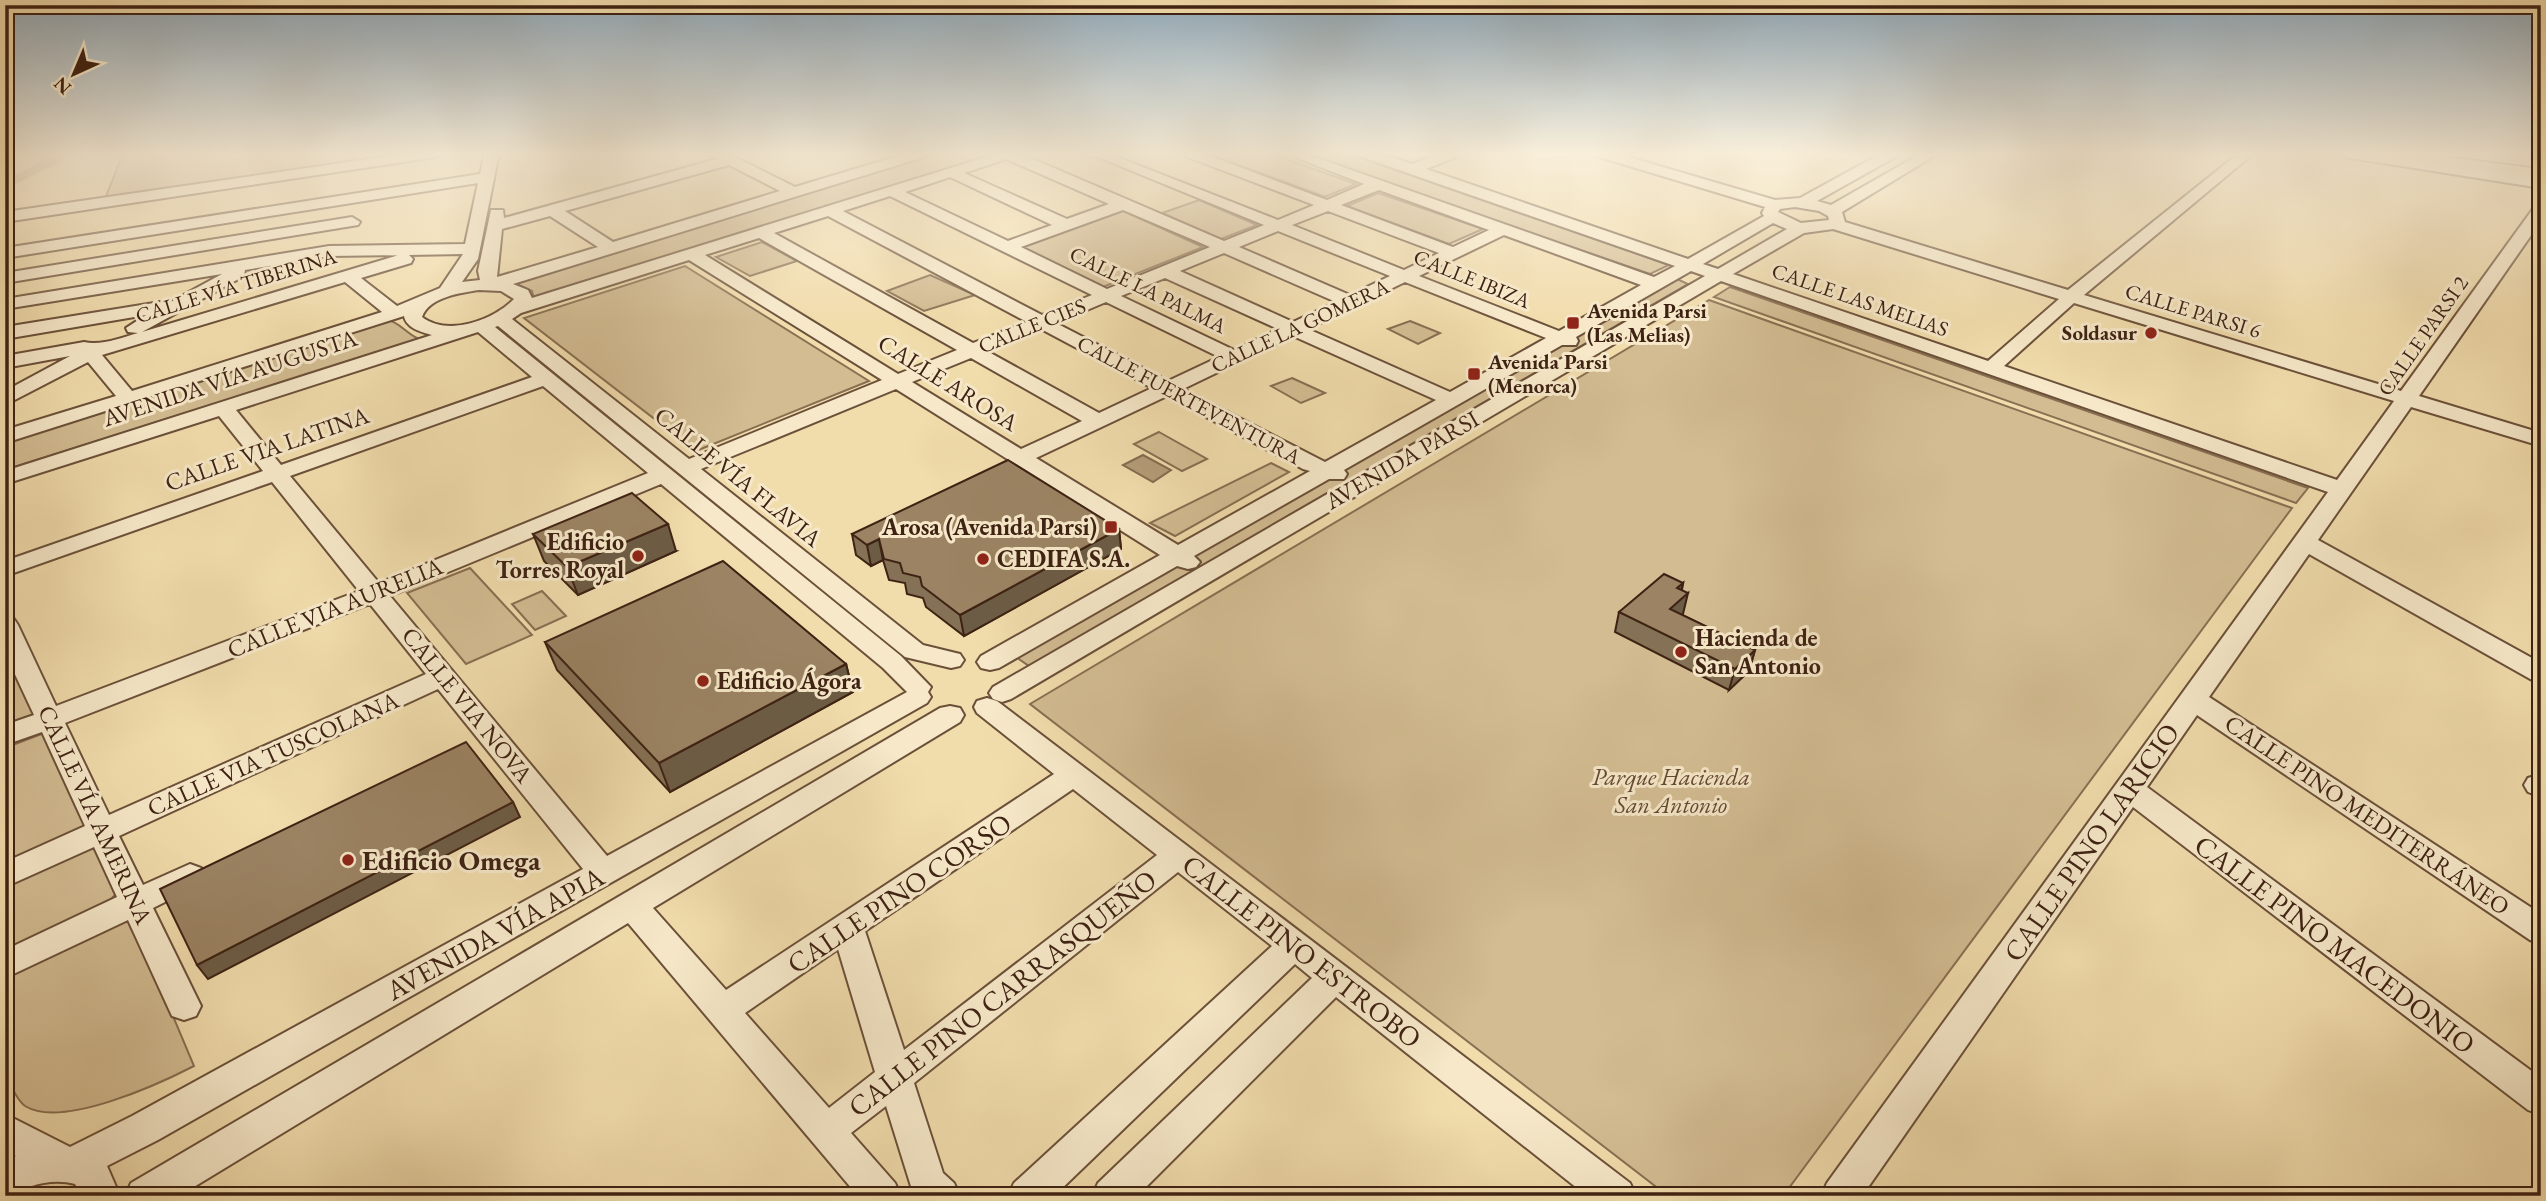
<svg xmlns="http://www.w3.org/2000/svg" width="2546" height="1201" font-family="'EB Garamond',serif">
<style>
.green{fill:#d3bc92;stroke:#886f52;stroke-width:2}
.water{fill:#b49d78;stroke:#856c50;stroke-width:2}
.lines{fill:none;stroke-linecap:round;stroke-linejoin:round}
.canal{fill:#b49d78;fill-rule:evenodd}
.minor-casing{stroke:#6b5039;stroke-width:4}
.major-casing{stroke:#3e2213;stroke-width:3}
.minor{fill:#f6e8c9;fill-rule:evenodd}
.major{fill:#f1dcac;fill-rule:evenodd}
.wall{fill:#857155;stroke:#3e2213;stroke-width:2}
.shaded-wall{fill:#6c5c45;stroke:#3e2213;stroke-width:2}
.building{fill:#9b8363;stroke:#3e2213;stroke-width:2}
.poi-dot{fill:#8f2418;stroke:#f6e8c9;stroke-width:2.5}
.labels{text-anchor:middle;stroke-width:6;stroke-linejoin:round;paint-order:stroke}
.far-street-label{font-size:21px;fill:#3e2213;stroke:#f6e8c9}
.far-poi-label{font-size:21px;font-weight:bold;fill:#3e2213;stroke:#f6e8c9;text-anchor:start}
.street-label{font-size:24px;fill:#3e2213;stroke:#f6e8c9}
.poi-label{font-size:24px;font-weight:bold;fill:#3e2213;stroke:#f6e8c9;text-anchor:start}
.park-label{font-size:24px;font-style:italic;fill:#634833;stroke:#f6e8c9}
.near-street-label{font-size:28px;fill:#3e2213;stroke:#f6e8c9}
.near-poi-label{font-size:28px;font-weight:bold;fill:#3e2213;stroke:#f6e8c9;text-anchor:start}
</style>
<rect width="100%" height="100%" fill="#f1dcac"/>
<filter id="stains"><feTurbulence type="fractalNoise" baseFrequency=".00286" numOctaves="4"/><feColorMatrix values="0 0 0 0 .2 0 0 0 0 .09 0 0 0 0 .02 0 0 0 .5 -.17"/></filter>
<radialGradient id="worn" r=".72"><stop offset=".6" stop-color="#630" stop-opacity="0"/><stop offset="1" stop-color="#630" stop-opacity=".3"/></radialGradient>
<g class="green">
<polygon points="125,153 355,153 354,163 105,199 122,156"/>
<polygon points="939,153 998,153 534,299 532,291 512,282"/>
<polygon points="1206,153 1269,153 1356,184 1325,197"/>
<polygon points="1302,153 1346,153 1669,265 1650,274"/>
<polygon points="1378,193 1483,229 1449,244 1347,206"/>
<polygon points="1199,200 1257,225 1221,239 1162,213"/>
<polygon points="1121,210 1203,247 1103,287 1020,247"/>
<polygon points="762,242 797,261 750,276 716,257"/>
<polygon points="685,266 869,381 696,451 524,318"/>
<polygon points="930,275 975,295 924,311 887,291"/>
<polygon points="1677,279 1688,284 1029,666 1016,657"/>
<polygon points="1730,287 2308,488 2296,503 1714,297"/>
<polygon points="1709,300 2292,508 1783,1196 1668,1196 1030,704"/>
<path d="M387,320C398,321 406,333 417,338L416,340L5,470V442Z"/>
<polygon points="1410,321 1440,333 1418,344 1388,329"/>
<polygon points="1292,378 1325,393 1301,403 1271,386"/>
<polygon points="1159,432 1207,459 1182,471 1134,444"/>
<polygon points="1271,463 1289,472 1175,536 1150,523"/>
<polygon points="470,568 532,635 466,664 407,593"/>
<polygon points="542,591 566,616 535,630 512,604"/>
<polygon points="5,642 38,713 5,725"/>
<polygon points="44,733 117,893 106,904 5,952 5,748"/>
<path d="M132,919L194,1066C159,1084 62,1129 25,1106C19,1102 11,1087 8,1079C0,1052 5,1007 5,977L121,922Z"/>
</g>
<polygon class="water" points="1143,455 1171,470 1153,482 1123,465"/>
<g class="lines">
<polygon class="canal" points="58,153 71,153 52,166 5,189 5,180"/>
<g class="minor-casing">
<g id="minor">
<polygon points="410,153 443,153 436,157 5,222 5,212"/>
<path d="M485,153H499L478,259L462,282L480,280L478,271L491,210H503L504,218L717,159L710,153H727L795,187L908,153H929L927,156L513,284L528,290L532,298L999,153H1019L1224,241L1264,225L1088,153H1107L1278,220L1314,205L1185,156L1183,153H1202L1327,200L1364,184L1284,153H1303L1654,277L1675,266L1359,156L1357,153H1377L1412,164L1442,153H1461L1459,156L1426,169L1688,259L1764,216L1762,213L1765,207L1596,156L1594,153H1615L1775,200L1800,198L1882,153H1899L1897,156L1817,201L1831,205L1922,153H1939L1842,212L1845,222L2068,290L2239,153H2254L2084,295L2401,391L2535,206L2541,204V221L2419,396L2541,433V446L2411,407L2318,540L2541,663V683L2532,680L2309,554L2209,697L2541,914V944L2530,940L2197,715L2147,787L2541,1078V1115L2528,1110L2133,807L1862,1196H1821L1827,1183L2328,492L1721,281L1011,699L1002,702L993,699L989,693L993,687L1705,276L1691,271L1576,337L1578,341L1576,345H1562L1344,470L1347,474L1344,479H1329L1194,556L1200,562L1196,567L1188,569L1177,566L999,668L990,670L981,668L977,662L981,656L1160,555L896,389L701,469L923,645L960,654L964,660L960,666L951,668L905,657L498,326L495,327L901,656L931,687L928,692L931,697L927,703L158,1140L107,1166L120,1196H82L75,1184C50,1177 28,1187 5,1195V1160L16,1156L5,1150V1114L70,1147L132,1116L583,869L438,689L119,836L143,885L190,864L201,868L205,876L201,884L153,908L201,1006L196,1016L184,1020L172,1016L128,920L5,978V950L117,897L94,847L5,887V862L85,826L42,732L5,745V725L34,715L5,653V617L14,619L18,625L56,706L359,591L272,482L5,576V561L263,471L219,416L5,484V471L432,335C421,332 406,328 404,316L5,443V430L116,396L88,362L5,405V391L70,356L5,368V356L84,342C100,346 121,338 138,333L128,332L126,328L146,315L5,339V327L160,302L167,304L222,274L5,309V299L329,246L465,244L478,183L5,258V248L480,174ZM1006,159L1109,204L1067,219L964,173ZM729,165L780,191L613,242L565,211ZM950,177L1052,225L1008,241L905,192ZM1379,190L1489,230L1453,247L1341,205ZM890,196L1092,295L1042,315L843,211ZM1795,207L1819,211L1828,216L1829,220L1801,223L1778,212L1780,209ZM1123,210L1210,247L1107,289L1021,247ZM1328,211L1439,253L1404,270L1292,225ZM550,216L598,247L497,277L502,229ZM828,216L1027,322L973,343L774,233ZM1773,223L1787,229L1718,269L1703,264ZM1833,229L2059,299L1988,361L1733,274L1804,233ZM1278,231L1390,276L1350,295L1239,247ZM1504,235L1641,285L1559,331L1419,276ZM759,238L957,350L898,374L705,255ZM1224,253L1336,302L1293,322L1180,271ZM463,254L440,288L397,306L361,278L411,263L413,259L409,255ZM401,255H399L142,332L244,276L245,270L329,256ZM689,260L882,380L689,459L512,319L521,313ZM1165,278L1278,329L1234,350L1121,296ZM345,282L382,312L132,391L102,355ZM1405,282L1546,338L1450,392L1308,329ZM479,290L501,291L514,299C494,320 448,337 422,317C429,297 460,293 479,290ZM1106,302L1219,357L1168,381L1056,323ZM2074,303L2394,401L2337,480L2004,366ZM1041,329L1152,388L1099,413L987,351ZM478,332L532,377L281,465L236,410ZM1293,336L1436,400L1325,462L1183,389ZM971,358L1082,421L1021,449L912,382ZM543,386L648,473L379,583L290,476ZM1167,396L1303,469L1310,471L1178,545L1036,458ZM661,484L883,668L907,692L607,856L390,596ZM370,604L426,674L109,815L65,723Z"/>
<polygon points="2337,153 2370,153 2541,178 2541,188 2344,157"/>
<polygon points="352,217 360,222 358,225 5,283 5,273"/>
<path d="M987,698L997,701L1630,1183L1636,1196H1587L1336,997L1137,1196H1092L1098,1183L1312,978L1295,964L1054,1196H1008L1014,1183L1272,946L1178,872L914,1083L943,1173L954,1183L960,1196H914L886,1106L851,1133L895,1183L901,1196H858L628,923L179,1196H125L131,1183L940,708L950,706L960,708L964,715L960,722L653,908L726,990L1054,774L977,713L974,707L977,701ZM1073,789L1157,855L904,1050L865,931ZM838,949L875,1072L829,1108L745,1013Z"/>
<polygon points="2538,775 2541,776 2541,797 2528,792 2524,785 2528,778"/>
</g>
</g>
<g class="major-casing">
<polygon id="major" points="2371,153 2417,153 2541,169 2541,179 2380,158"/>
</g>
<use href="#minor" class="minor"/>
<use href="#major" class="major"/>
</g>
<g class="wall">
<polygon points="1119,529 1121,549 964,636 926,607 923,598 907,594 905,583 889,580 883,560 871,566 856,555 852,534"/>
<polygon points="533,534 676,551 578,595 544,561"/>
<polygon points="1683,583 1682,590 1683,614 1682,615 1755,650 1749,671 1729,690 1615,632 1619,612"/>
<polygon points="545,642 846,664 853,692 670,792 557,670"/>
</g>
<g class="shaded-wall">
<polygon points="5,153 15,153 5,159"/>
<polygon points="668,524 676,551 578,595 567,567"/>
<polygon points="1119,529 1121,549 964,636 960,615"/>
<polygon points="879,539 883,560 871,566 867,545"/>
<polygon points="1683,583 1679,600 1688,593 1683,614 1665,630 1670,609 1677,588"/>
<polygon points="1755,650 1749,671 1729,690 1735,669"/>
<polygon points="846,664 853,692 670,792 659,763"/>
<polygon points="513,802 520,817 208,979 197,965"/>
</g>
<g class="building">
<polygon points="1008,460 1119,529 960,615 922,586 920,577 903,573 900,563 884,559 879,539 867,545 852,534"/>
<polygon points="632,493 668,524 567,567 533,534"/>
<polygon points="723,561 846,664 659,763 545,642"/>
<polygon points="1664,574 1683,583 1677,588 1688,593 1670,609 1755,650 1735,669 1619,612"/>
<polygon points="466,742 513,802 197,965 160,889"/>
</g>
<linearGradient id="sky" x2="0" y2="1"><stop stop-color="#93abbb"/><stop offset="0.48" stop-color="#f9efda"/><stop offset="1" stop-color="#f9efda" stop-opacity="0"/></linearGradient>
<rect width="2546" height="321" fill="url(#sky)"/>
<g class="poi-dot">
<rect x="1566" y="316" width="14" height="14" rx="3.5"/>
<circle cx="2151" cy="333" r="7"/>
<rect x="1467" y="367" width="14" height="14" rx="3.5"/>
<rect x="1104" y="520" width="14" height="14" rx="3.5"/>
<circle cx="638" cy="556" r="7"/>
<circle cx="983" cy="559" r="7"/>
<circle cx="1681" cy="652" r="7"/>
<circle cx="703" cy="681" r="7"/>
<circle cx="348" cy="860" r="7"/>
</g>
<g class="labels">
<g class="far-street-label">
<text transform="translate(1472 279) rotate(22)" y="7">CALLE IBIZA</text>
<text transform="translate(236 286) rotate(-17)" y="7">CALLE VÍA TIBERINA</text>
<text transform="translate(1148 290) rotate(26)" y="7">CALLE LA PALMA</text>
<text transform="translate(1860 300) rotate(19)" y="7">CALLE LAS MELIAS</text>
<text transform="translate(2193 311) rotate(17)" y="7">CALLE PARSI 6</text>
<text transform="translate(1032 326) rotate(-22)" y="7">CALLE CIES</text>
<text transform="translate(1300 326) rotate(-25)" y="7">CALLE LA GOMERA</text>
<text transform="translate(2423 336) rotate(-55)" y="7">CALLE PARSI 2</text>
<text transform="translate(1189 400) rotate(28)" y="7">CALLE FUERTEVENTURA</text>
</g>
<g class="far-poi-label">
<text x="1587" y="318">Avenida Parsi<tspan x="1587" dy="24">(Las Melias)</tspan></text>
<text x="2137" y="340" text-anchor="end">Soldasur</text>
<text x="1488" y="369">Avenida Parsi<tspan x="1488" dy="24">(Menorca)</tspan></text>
</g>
<g class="street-label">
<text transform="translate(230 378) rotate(-18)" y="8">AVENIDA VÍA AUGUSTA</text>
<text transform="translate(948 383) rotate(32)" y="8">CALLE AROSA</text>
<text transform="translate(267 449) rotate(-19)" y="8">CALLE VIA LATINA</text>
<text transform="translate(1402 460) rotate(-30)" y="8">AVENIDA PARSI</text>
<text transform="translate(738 477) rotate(39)" y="8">CALLE VÍA FLAVIA</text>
<text transform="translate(335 608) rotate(-22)" y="8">CALLE VIA AURELIA</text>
<text transform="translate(467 705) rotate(51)" y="8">CALLE VIA NOVA</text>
<text transform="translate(273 754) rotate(-24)" y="8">CALLE VIA TUSCOLANA</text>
<text transform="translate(95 815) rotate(65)" y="8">CALLE VÍA AMERINA</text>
<text transform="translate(2367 815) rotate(34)" y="8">CALLE PINO MEDITERRÁNEO</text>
</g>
<g class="poi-label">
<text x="1097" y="535" text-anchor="end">Arosa (Avenida Parsi)</text>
<text x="624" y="550" text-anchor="end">Edificio<tspan x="624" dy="28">Torres Royal</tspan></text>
<text x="997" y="567">CEDIFA S.A.</text>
<text x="1695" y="646">Hacienda de<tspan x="1695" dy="28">San Antonio</tspan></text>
<text x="717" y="689">Edificio Ágora</text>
</g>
<g class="park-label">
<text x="1671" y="785">Parque Hacienda<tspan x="1671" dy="28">San Antonio</tspan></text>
</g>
<g class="near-street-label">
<text transform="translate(2091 842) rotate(-55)" y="10">CALLE PINO LARICIO</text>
<text transform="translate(899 893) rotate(-34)" y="10">CALLE PINO CORSO</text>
<text transform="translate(495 933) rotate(-29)" y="10">AVENIDA VÍA APIA</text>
<text transform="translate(2335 944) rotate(37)" y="10">CALLE PINO MACEDONIO</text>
<text transform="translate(1302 951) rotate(38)" y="10">CALLE PINO ESTROBO</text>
<text transform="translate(1002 993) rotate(-38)" y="10">CALLE PINO CARRASQUEÑO</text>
</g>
<g class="near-poi-label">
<text x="362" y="870">Edificio Omega</text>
</g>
</g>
<rect width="2546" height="1201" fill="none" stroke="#f1dcac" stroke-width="28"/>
<rect x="7" y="7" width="2532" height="1187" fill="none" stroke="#3e2213" stroke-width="3.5"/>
<rect x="14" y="14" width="2518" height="1173" fill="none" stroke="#3e2213" stroke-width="2"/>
<g transform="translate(74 74) rotate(224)" stroke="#f6e8c9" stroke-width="5" paint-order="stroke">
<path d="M0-5L12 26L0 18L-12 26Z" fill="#3e2213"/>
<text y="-10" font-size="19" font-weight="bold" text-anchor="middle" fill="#3e2213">N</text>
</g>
<rect width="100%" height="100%" filter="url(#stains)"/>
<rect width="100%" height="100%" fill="url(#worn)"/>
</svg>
